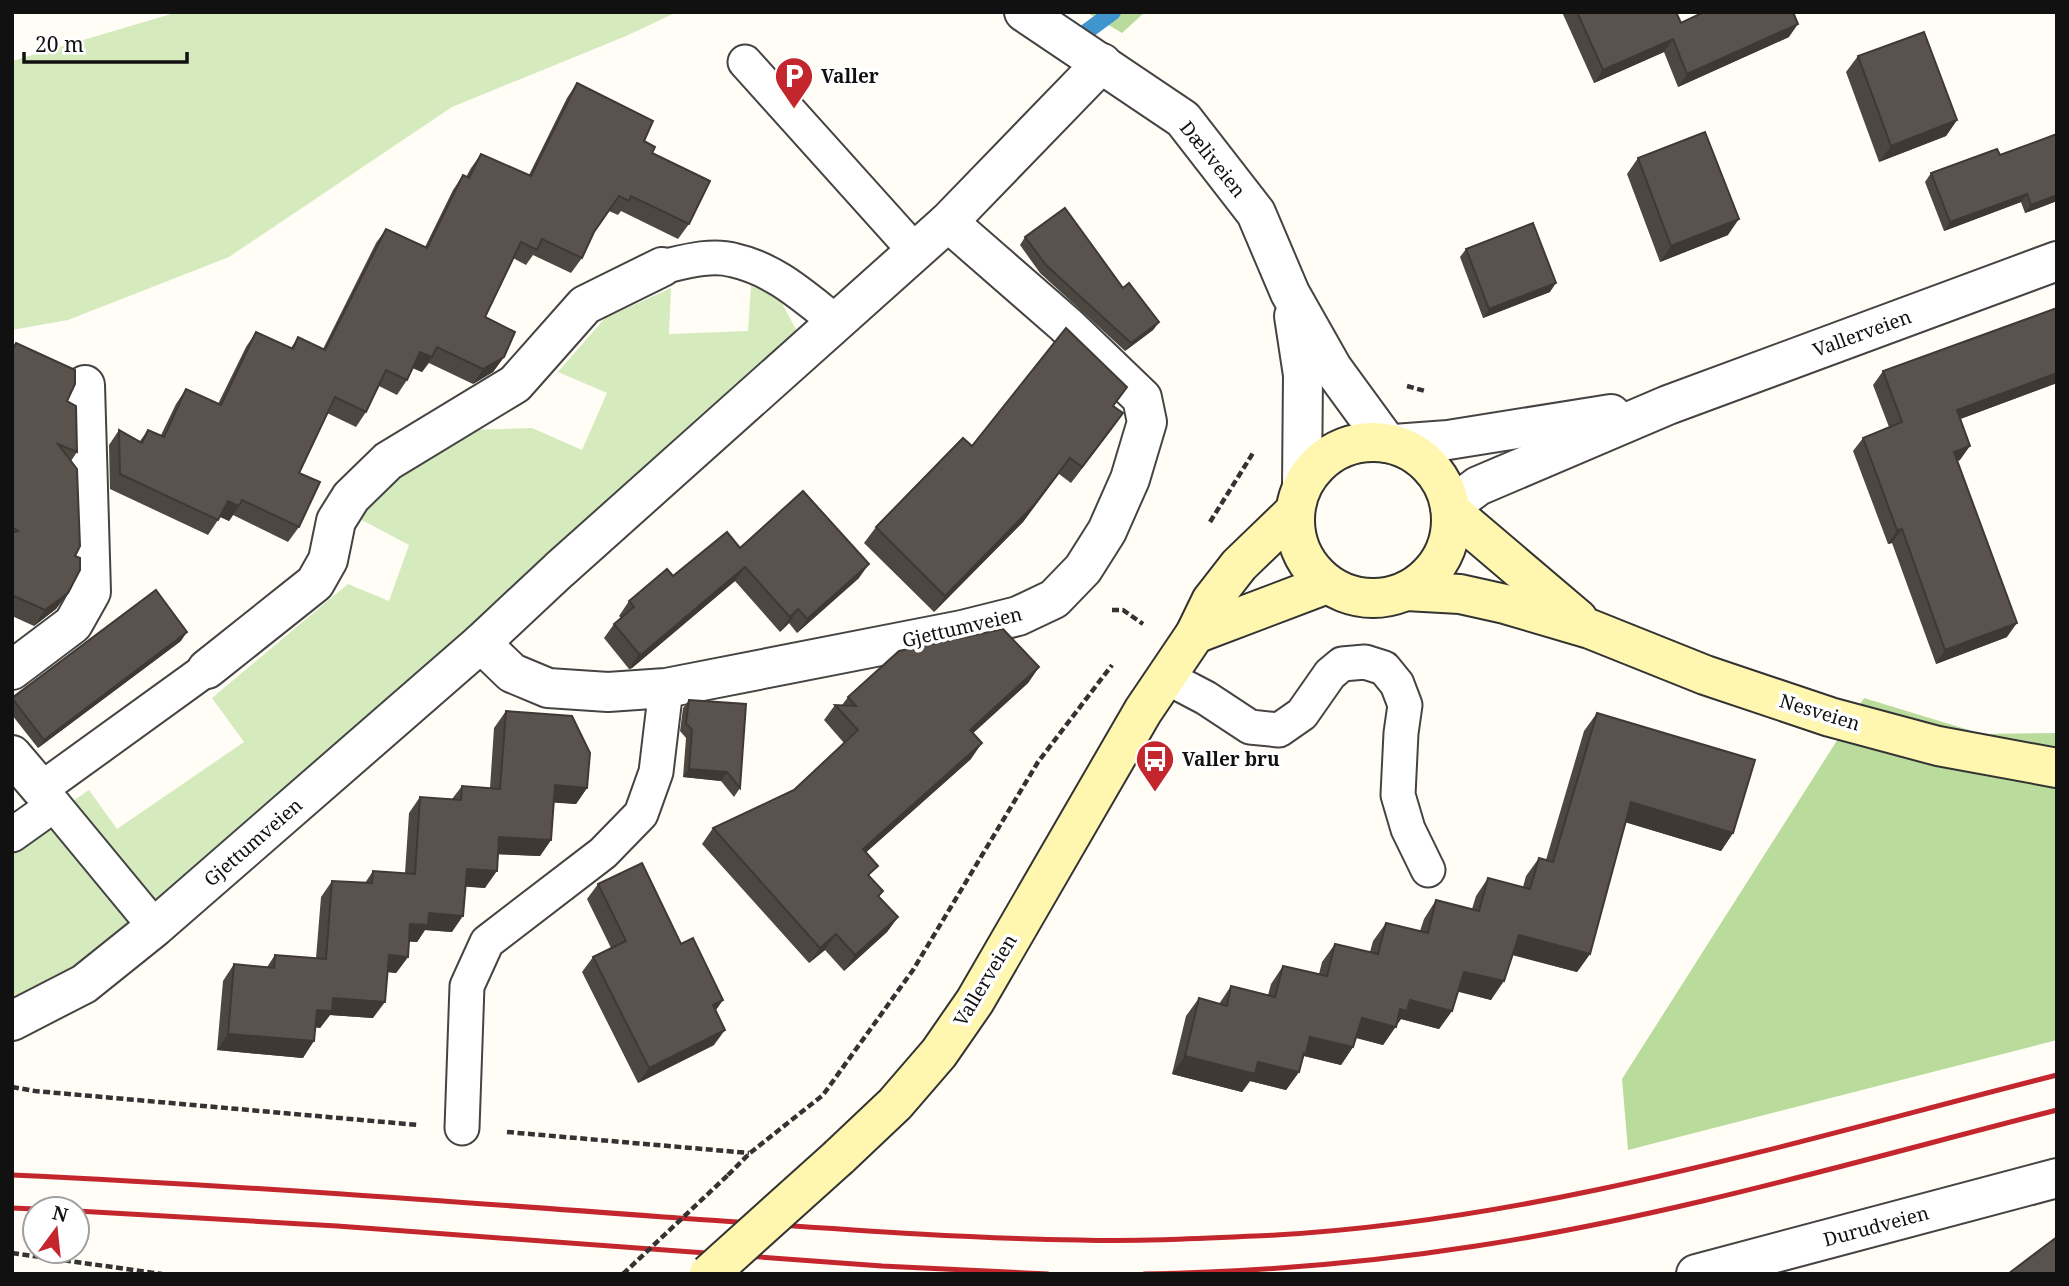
<svg xmlns="http://www.w3.org/2000/svg" width="2069" height="1286" font-family="'Noto Serif',serif">
<style>
.green{fill:#d5ebbd}
.forest{fill:#b9dc9c}
.lines{fill:none;stroke-linecap:round;stroke-linejoin:round}
.stream{stroke:#3f96cf;stroke-width:16}
.lane-casing{stroke:#444;stroke-width:37}
.street-casing{stroke:#444;stroke-width:42}
.secondary-casing{stroke:#333;stroke-width:42}
.path{stroke:#333;stroke-width:4.5;stroke-dasharray:7 3.5;stroke-linecap:butt}
.lane{stroke:#fff;stroke-width:33}
.street{stroke:#fff;stroke-width:38}
.secondary{stroke:#fff6b0;stroke-width:38}
.rail{stroke:#c4262e;stroke-width:5}
.secondary-bridge-casing{stroke:#333;stroke-width:42;stroke-linecap:butt}
.path-bridge{stroke:#333;stroke-width:4.5;stroke-dasharray:7 3.5;stroke-linecap:butt}
.secondary-bridge{stroke:#fff6b0;stroke-width:38}
.wall{fill:#4d4742}
.shaded-wall{fill:#3f3936}
.building{fill:#5a524d;stroke:#3f3936;stroke-width:2}
.labels{text-anchor:middle;stroke-width:7;stroke-linejoin:round;paint-order:stroke}
.poi-label{font-size:19px;font-weight:bold;fill:#111;stroke:#fff;text-anchor:start}
.street-label{font-size:19px;fill:#111;stroke:#fff}
</style>
<rect width="100%" height="100%" fill="#fffdf5"/>
<g class="green">
<polygon points="178,12 677,12 626,36 452,107 229,257 68,320 12,330 12,61"/>
<path d="M751,286L778,296L800,337L161,898C114,937 68,977 12,1001V843L89,790L117,829L244,742L212,698L348,584L389,601L409,545L358,518L367,497L462,430L532,428L582,450L607,393L558,372L605,318L671,288L669,334L748,331Z"/>
</g>
<g class="forest">
<polygon points="1086,12 1145,12 1122,33"/>
<polygon points="1864,698 1982,734 2057,733 2057,1040 1628,1150 1622,1079"/>
</g>
<g class="lines">
<polyline class="stream" points="1086,32 1113,12"/>
<g class="lane-casing">
<g id="lane">
<polyline points="745,62 915,251"/>
<path d="M662,267C684,262 711,254 733,260C774,269 803,296 835,321"/>
<polyline points="1166,677 1206,698 1250,727 1279,730 1302,714 1330,674 1342,664 1365,662 1384,668 1397,684 1405,705 1401,733 1398,795 1408,829 1428,870"/>
<polyline points="12,835 54,805"/>
<polyline points="155,927 41,789 207,669"/>
<polyline points="462,1128 467,986 487,942 603,853 641,814 656,772 666,688"/>
</g>
</g>
<g class="street-casing">
<g id="street">
<polyline points="1024,12 1183,119 1256,213 1290,293 1333,369 1387,443"/>
<polyline points="1294,316 1303,375 1302,485"/>
<polyline points="1394,444 1448,440 1611,414"/>
<polyline points="1450,507 1478,486 1668,405 2057,261"/>
<polyline points="481,643 512,673 548,688 608,692 666,688 962,630 1018,616 1054,599 1083,569 1107,531 1130,479 1147,422 1142,398 1066,325 948,222"/>
<polyline points="207,669 315,583 328,560 336,521 351,497 388,461 515,384 585,305 662,267"/>
<polyline points="12,670 73,624 91,592 85,385"/>
<polyline points="12,755 41,789"/>
<polyline points="12,1021 84,984 155,927 481,643 559,570 948,222 1102,63"/>
<polyline points="1696,1274 2057,1178"/>
</g>
</g>
<g class="secondary-casing">
<g id="secondary">
<circle cx="1373" cy="520" r="78"/>
<polyline points="1451,511 1578,619"/>
<polyline points="1406,591 1460,594 1505,604 1590,629 1705,675 1830,717 1938,746 2057,768"/>
<polyline points="1195,634 1327,584"/>
<polyline points="839,1157 895,1104 939,1053 975,1001 1143,711 1195,634 1211,601 1239,565 1295,511"/>
</g>
</g>
<g class="path">
<polyline points="1407,386 1425,391"/>
<polyline points="1210,522 1253,453"/>
<polyline points="1112,610 1123,610 1143,624"/>
<polyline points="12,1087 35,1091 418,1125"/>
<polyline points="507,1132 749,1153"/>
<polyline points="728,1175 750,1153 823,1095 913,970 1038,762 1112,665"/>
<polyline points="12,1253 162,1274"/>
</g>
<use href="#lane" class="lane"/>
<use href="#street" class="street"/>
<use href="#secondary" class="secondary"/>
<g class="rail">
<path d="M12,1175C230,1185 447,1201 664,1217C802,1226 940,1238 1079,1240C1144,1242 1210,1238 1276,1235C1542,1220 1800,1140 2057,1075"/>
<polyline points="12,1208 35,1209"/>
<polyline points="77,1211 337,1226 882,1266 1048,1274"/>
<path d="M1144,1274C1255,1272 1367,1263 1476,1246C1672,1216 1865,1159 2057,1110"/>
</g>
<g class="secondary-bridge-casing">
<polyline id="secondary-bridge" points="709,1274 839,1157"/>
</g>
<polyline class="path-bridge" points="623,1274 728,1175"/>
<use href="#secondary-bridge" class="secondary-bridge"/>
</g>
<g class="wall">
<polygon points="1562,12 1676,12 1681,23 1789,37 1678,87 1664,52 1594,83"/>
<polygon points="1858,56 1957,120 1946,136 1879,162 1846,72"/>
<polygon points="577,83 644,141 652,153 689,224 678,239 621,211 618,215 609,211 594,232 582,258 571,273 533,255 526,265 513,258 485,317 504,357 493,372 473,384 429,363 422,372 413,368 407,380 397,395 379,386 366,412 356,427 327,413 299,473 299,527 288,542 233,515 229,521 220,517 208,535 110,489 109,445 119,430 140,441 148,430 161,435 176,404 186,389 218,404 246,347 256,332 291,348 298,337 323,349 376,243 386,229 425,247 453,190 463,175 466,177 471,168 481,154 529,175 567,98"/>
<polygon points="2000,155 2057,201 2025,213 2021,202 1944,231 1925,182 1931,173"/>
<polygon points="1638,158 1728,235 1660,262 1627,174"/>
<polygon points="1025,237 1123,288 1159,322 1153,330 1125,351 1040,273 1020,245"/>
<polygon points="1466,249 1550,292 1483,318 1460,257"/>
<polygon points="2057,308 2057,383 1960,419 1960,460 1957,461 2007,637 1936,664 1892,543 1888,544 1853,451 1863,438 1889,427 1873,385 1883,371"/>
<polygon points="16,343 67,401 77,452 71,461 75,556 68,593 56,609 34,626 12,616 12,349"/>
<polygon points="1114,406 1123,413 1071,483 1059,474 1023,522 934,612 864,543 876,527 972,446"/>
<polygon points="740,548 859,578 797,633 789,623 780,632 735,581 632,668 629,669 604,638 614,624 621,618 619,616 629,601 673,576"/>
<polygon points="181,641 38,748 12,715 12,698"/>
<polygon points="1039,667 1028,683 973,733 971,759 866,852 870,877 883,891 879,897 898,917 887,932 844,971 825,950 809,963 702,844 713,828 794,790 844,743 824,720 835,705 842,705 848,697"/>
<polygon points="689,700 740,788 734,797 721,781 683,777 686,738 680,731 683,708"/>
<polygon points="506,711 587,788 576,804 554,802 551,840 540,856 498,854 485,888 466,886 452,932 425,930 417,942 409,941 408,957 396,973 388,972 373,1018 330,1015 320,1028 316,1027 303,1058 217,1050 223,981 234,964 267,967 275,955 316,958 321,897 332,881 365,883 373,871 405,873 409,813 420,797 452,799 462,786 490,788 494,728"/>
<polygon points="1597,713 1733,833 1721,851 1625,822 1590,954 1577,972 1512,955 1491,1000 1458,991 1452,1011 1439,1029 1401,1019 1383,1045 1356,1038 1353,1047 1341,1065 1304,1056 1299,1072 1286,1090 1250,1081 1242,1092 1172,1074 1186,1016 1199,998 1219,1004 1231,986 1268,995 1271,984 1283,966 1319,974 1322,962 1335,944 1370,952 1373,941 1386,923 1420,931 1424,919 1436,900 1472,909 1476,896 1488,878 1523,887 1526,876 1539,858 1546,860 1584,731"/>
<polygon points="598,884 681,944 723,1000 715,1011 714,1045 638,1083 582,972 593,957 611,948 587,899"/>
</g>
<g class="shaded-wall">
<polygon points="1798,24 1789,37 1678,87 1687,74"/>
<polygon points="1673,39 1664,52 1594,83 1603,70"/>
<polygon points="1957,120 1946,136 1879,162 1891,146"/>
<polygon points="2027,194 2021,202 1944,231 1950,222"/>
<polygon points="2057,195 2057,201 2025,213 2031,205"/>
<polygon points="1739,219 1728,235 1660,262 1671,246"/>
<polygon points="1556,283 1550,292 1483,318 1489,309"/>
<polygon points="1159,322 1153,330 1125,351 1131,343"/>
<polygon points="420,352 432,357 422,372 410,367"/>
<polygon points="504,357 493,372 473,384 483,369"/>
<polygon points="2057,373 2057,383 1947,424 1957,410"/>
<polygon points="1123,413 1112,429 1071,483 1082,467"/>
<polygon points="1970,446 1960,460 1944,466 1954,452"/>
<polygon points="1070,458 1023,522 934,612 945,596"/>
<polygon points="228,501 239,506 229,521 217,515"/>
<polygon points="1902,529 1892,543 1888,544 1897,530"/>
<polygon points="869,564 859,578 797,633 807,619"/>
<polygon points="745,567 735,581 632,668 629,669 639,654"/>
<polygon points="68,593 56,609 34,626 45,610"/>
<polygon points="798,609 789,623 780,632 790,617"/>
<polygon points="2017,623 2007,637 1936,664 1945,650"/>
<polygon points="187,632 181,641 38,748 44,740"/>
<polygon points="1039,667 1028,683 959,746 970,730"/>
<polygon points="982,743 971,759 852,865 863,849"/>
<polygon points="689,769 727,772 721,781 683,777"/>
<polygon points="555,785 587,788 576,804 544,802"/>
<polygon points="1631,802 1733,833 1721,851 1618,820"/>
<polygon points="499,837 551,840 540,856 488,854"/>
<polygon points="467,869 497,871 485,888 455,886"/>
<polygon points="429,913 463,916 452,932 425,930 417,942 399,941 410,924"/>
<polygon points="898,917 887,932 844,971 855,955"/>
<polygon points="836,934 825,950 809,963 820,948"/>
<polygon points="1519,935 1590,954 1577,972 1506,953"/>
<polygon points="389,955 408,957 396,973 378,971"/>
<polygon points="1464,972 1504,981 1491,1000 1451,990"/>
<polygon points="333,998 385,1002 373,1018 330,1015 320,1028 306,1026 317,1010"/>
<polygon points="723,1000 713,1014 713,1005"/>
<polygon points="1410,1000 1452,1011 1439,1029 1401,1019 1383,1045 1350,1036 1362,1018 1400,1009"/>
<polygon points="725,1030 714,1045 638,1083 649,1068"/>
<polygon points="228,1034 314,1041 303,1058 217,1050"/>
<polygon points="1310,1037 1353,1047 1341,1065 1304,1056 1294,1071 1299,1072 1286,1090 1250,1081 1242,1092 1172,1074 1185,1056"/>
</g>
<g class="building">
<polygon points="1577,12 1676,12 1681,23 1704,12 1793,12 1798,24 1687,74 1673,39 1603,70"/>
<polygon points="1924,32 1957,120 1891,146 1858,56"/>
<polygon points="577,83 653,121 644,141 655,147 652,153 710,181 689,224 631,196 629,201 619,196 594,232 582,258 542,239 537,250 521,242 485,317 515,332 504,357 483,369 437,347 432,357 420,352 407,380 386,370 366,412 335,397 299,473 320,482 299,527 242,500 239,506 228,501 218,520 120,474 119,430 142,443 148,430 164,437 186,389 221,405 256,332 293,349 298,337 325,350 386,229 427,248 463,175 469,178 481,154 531,176"/>
<polygon points="1705,132 1739,219 1671,246 1638,158"/>
<polygon points="2057,134 2057,195 2031,205 2027,194 1950,222 1931,173 1997,149 2000,155"/>
<polygon points="1065,208 1123,288 1129,283 1159,322 1131,343 1046,265 1025,237"/>
<polygon points="1533,223 1556,283 1489,309 1466,249"/>
<polygon points="2057,308 2057,373 1957,410 1970,446 1954,452 2017,623 1945,650 1902,529 1897,530 1863,438 1902,422 1883,371"/>
<polygon points="1066,328 1127,387 1113,406 1123,413 1082,467 1070,458 1034,505 945,596 876,527 963,438 972,446"/>
<polygon points="16,343 75,370 75,384 67,401 76,406 77,452 58,444 77,469 80,546 75,556 80,558 80,570 68,593 45,610 12,595 12,533 18,531 12,527 12,351"/>
<polygon points="803,491 869,564 807,619 798,609 790,617 745,567 642,654 639,654 614,624 634,607 629,601 667,569 673,576 727,532 740,548"/>
<polygon points="156,590 187,632 44,740 12,698"/>
<polygon points="1003,629 1039,667 970,730 982,743 863,849 878,866 868,875 883,891 878,896 898,917 855,955 836,934 820,948 713,828 794,790 858,730 835,705 856,706 848,697 899,651"/>
<polygon points="689,700 746,704 740,788 727,772 689,769 692,730 686,723"/>
<polygon points="506,711 572,716 590,753 587,788 555,785 551,840 499,837 497,871 467,869 463,916 429,913 428,925 410,924 408,957 389,955 385,1002 333,998 332,1011 317,1010 314,1041 228,1034 234,964 274,968 275,955 326,959 332,881 372,883 373,871 415,874 420,797 461,800 462,786 500,789"/>
<polygon points="1597,713 1755,760 1733,833 1631,802 1590,954 1519,935 1504,981 1464,972 1452,1011 1410,1000 1407,1011 1400,1009 1396,1027 1362,1018 1353,1047 1310,1037 1306,1053 1304,1053 1299,1072 1258,1062 1255,1074 1185,1056 1199,998 1227,1006 1231,986 1275,997 1283,966 1327,976 1335,944 1378,954 1386,923 1428,933 1436,900 1479,911 1488,878 1530,889 1539,858 1553,862"/>
<polygon points="642,863 681,944 693,938 723,1000 713,1005 725,1030 649,1068 593,957 626,941 598,884"/>
<polygon points="2057,1237 2057,1274 2008,1274"/>
</g>
<defs>
<g id="parking-pin" transform="scale(2.0125)"><path d="M0 17L-7.5 6A9.5 9.5 0 1 1 7.5 6Z" fill="#c4262e" stroke="#fff"/><path d="M-3.5-5.5H1a3.5 3.5 0 0 1 0 7H-1V5.5H-3.5ZM-1-3.4V-.6H.8a1.4 1.4 0 0 0 0-2.8Z" fill="#fff"/></g>
<g id="bus-pin" transform="scale(2.0125)"><path d="M0 17L-7.5 6A9.5 9.5 0 1 1 7.5 6Z" fill="#c4262e" stroke="#fff"/><path d="M-5-6H5V4H4V6H2V4H-2V6H-4V4H-5ZM-3.5-4V0h7V-4ZM-3.5 1.2v1.5H-2V1.2ZM2 1.2v1.5H3.5V1.2Z" fill="#fff"/></g>
</defs>
<g fill-rule="evenodd">
<use href="#parking-pin" x="794" y="76"/>
<use href="#bus-pin" x="1155" y="759"/>
</g>
<g class="labels">
<g class="poi-label">
<text x="821" y="83">Valler</text>
<text x="1182" y="766">Valler bru</text>
</g>
<g class="street-label">
<text transform="translate(1213 159) rotate(51)" y="7">Dæliveien</text>
<text transform="translate(1862 333) rotate(-20)" y="7">Vallerveien</text>
<text transform="translate(962 627) rotate(-13)" y="7">Gjettumveien</text>
<text transform="translate(1820 712) rotate(17)" y="7">Nesveien</text>
<text transform="translate(253 842) rotate(-41)" y="7">Gjettumveien</text>
<text transform="translate(985 980) rotate(-59)" y="7">Vallerveien</text>
<text transform="translate(1876 1226) rotate(-15)" y="7">Durudveien</text>
</g>
</g>
<rect width="2069" height="1286" fill="none" stroke="#111111" stroke-width="28"/>
<g transform="translate(56 1230) rotate(15)"><circle r="33" fill="#ffffff" stroke="#a0a0a0" stroke-width="2"/>
<path d="M0-5L12 26L0 18L-12 26Z" fill="#c4262e"/>
<text y="-10" font-size="19" font-weight="bold" text-anchor="middle" fill="#111111">N</text>
</g>
<path d="M24 52v10h163v-10" fill="none" stroke="#111111" stroke-width="3.5"/>
<text x="35" y="52" font-size="21" fill="#111111" stroke="#ffffff" stroke-width="5" paint-order="stroke">20 m</text>
</svg>
